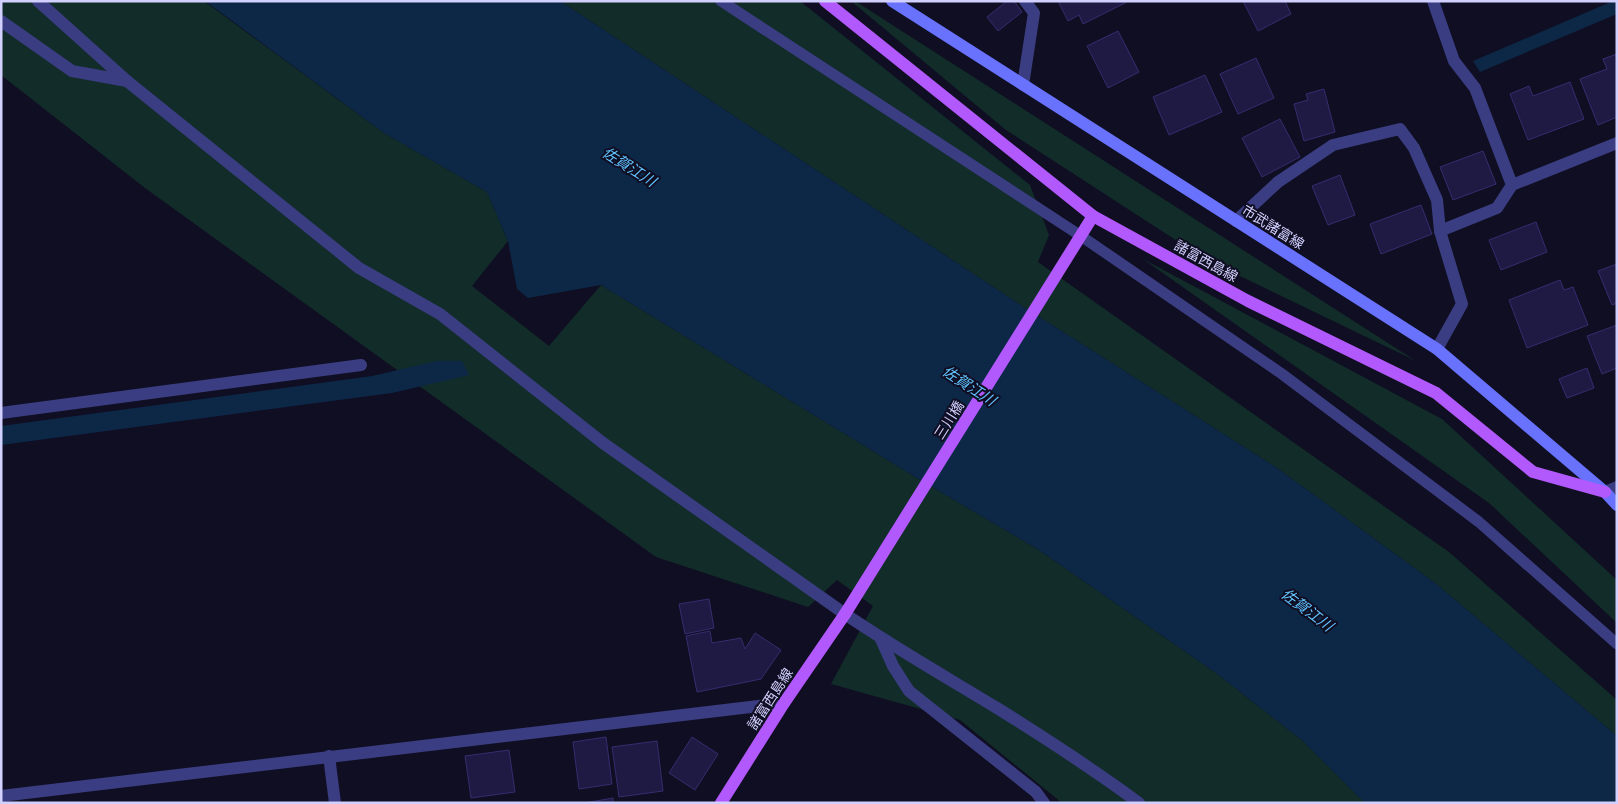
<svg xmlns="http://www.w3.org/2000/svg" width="1618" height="804" font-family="'Titillium Web','Noto Sans JP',sans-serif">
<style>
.green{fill:#112c29}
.water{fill:#0d2847}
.building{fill:#1f1a43;stroke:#342d6f}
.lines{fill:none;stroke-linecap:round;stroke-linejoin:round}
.service{stroke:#3a3d81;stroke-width:11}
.minor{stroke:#3a3d81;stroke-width:12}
.secondary{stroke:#6872fd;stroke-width:12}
.primary{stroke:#b159fd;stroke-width:12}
.primary-bridge{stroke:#b159fd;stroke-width:12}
.labels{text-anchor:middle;stroke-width:4;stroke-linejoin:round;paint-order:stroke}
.street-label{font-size:14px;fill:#d1d0fe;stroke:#100e22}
.water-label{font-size:15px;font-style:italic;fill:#5fc2fd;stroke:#100e22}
</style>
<rect width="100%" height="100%" fill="#100e22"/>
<g class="green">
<polygon points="1,1 204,1 384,133 487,192 508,241 472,286 549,346 601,285 917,478 1039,550 1216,673 1303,741 1365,803 1062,803 960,720 831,684 873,606 837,580 808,607 656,557 145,188 1,75"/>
<polygon points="560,1 800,1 1030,185 1049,235 1038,262 1449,552 1617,700 1617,736 1435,583 1277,468 1022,306"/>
<polygon points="851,1 855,1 1416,361 1205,259 1006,130"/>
<polygon points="1143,259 1442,419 1617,580 1617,623 1489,503"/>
</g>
<g class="water">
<polygon points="205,1 560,1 1022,306 1277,468 1435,583 1617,736 1617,803 1365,803 1303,741 1216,673 1039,550 917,478 601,285 528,298 517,289 508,241 487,192 384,133"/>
<polygon points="1613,1 1617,1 1617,14 1480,72 1473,61"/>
<polygon points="437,361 462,361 469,375 392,393 1,445 1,426 372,376"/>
</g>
<g class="building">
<polygon points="1007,1 1014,1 1022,12 998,31 987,17"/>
<polygon points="1058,1 1126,1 1127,2 1083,24 1079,15 1068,21"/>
<polygon points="1243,1 1285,1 1291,14 1258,31"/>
<polygon points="1118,31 1139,72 1108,88 1087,46"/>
<polygon points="1617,54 1617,117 1598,125 1580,79 1607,69 1603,59"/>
<polygon points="1256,58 1274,98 1238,114 1220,74"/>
<polygon points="1205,75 1222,112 1169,135 1153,97"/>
<polygon points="1570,82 1584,119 1528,140 1510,94 1529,86 1533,96"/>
<polygon points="1324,89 1335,132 1304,141 1294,104 1308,100 1306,94"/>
<polygon points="1280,119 1300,157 1262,177 1242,138"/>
<polygon points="1483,151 1496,184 1453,200 1440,167"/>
<polygon points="1340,175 1355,215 1328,225 1312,186"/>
<polygon points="1421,205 1432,234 1381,254 1370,224"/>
<polygon points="1536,222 1547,252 1501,270 1489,240"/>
<polygon points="1617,264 1617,303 1612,305 1598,271"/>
<polygon points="1560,280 1564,290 1573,287 1588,325 1527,348 1509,300"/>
<polygon points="1617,325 1617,368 1602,374 1587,336"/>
<polygon points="1587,368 1594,388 1567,398 1559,379"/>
<polygon points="709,599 714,628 685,634 679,604"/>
<polygon points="710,631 712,643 741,638 745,649 755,633 781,650 761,679 697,692 686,636"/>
<polygon points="606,737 612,784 579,789 573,742"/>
<polygon points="692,737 718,754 695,790 669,773"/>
<polygon points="657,741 663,791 619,797 612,747"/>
<polygon points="509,750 515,792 471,798 465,756"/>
<polygon points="613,798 613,803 584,803"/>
</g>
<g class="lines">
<polyline class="service" points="721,1 1081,236 1282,374 1479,522 1617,644"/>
<g class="minor">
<path d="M38,1L127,81L359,268L440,314L603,443L845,614C895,648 946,677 997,708C1045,738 1093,769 1139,803"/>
<polyline points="1433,1 1454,61 1475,88 1512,185"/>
<polyline points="1,21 72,71 127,81"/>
<polyline points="1023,85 1034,13 1025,1"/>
<polyline points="1236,221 1278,182 1333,145 1400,129 1414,148 1437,200 1440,231"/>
<polyline points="1437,349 1462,304 1440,231 1497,208 1512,185 1617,143"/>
<polyline points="1,413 361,365"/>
<polyline points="1605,492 1617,487"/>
<polyline points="880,637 893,666 909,691 1036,792 1044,803"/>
<polyline points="329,756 335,803"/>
<polyline points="1,796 784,703"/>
</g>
<polyline class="secondary" points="892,1 1437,349 1605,492 1617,505"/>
<g class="primary">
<polyline points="825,1 1093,216 1248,301 1436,393 1533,472 1605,492"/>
<polyline points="721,803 784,703 845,614"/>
</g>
<polyline class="primary-bridge" points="845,614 1093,216"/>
</g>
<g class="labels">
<g class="street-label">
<text transform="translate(1273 227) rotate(32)" y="5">市武諸富線</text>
<text transform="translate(1206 261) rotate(29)" y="5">諸富西島線</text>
<text transform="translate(949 420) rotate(-58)" y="5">三川橋</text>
<text transform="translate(770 699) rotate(-57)" y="5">諸富西島線</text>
</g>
<g class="water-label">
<text transform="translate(629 167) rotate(32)" y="5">佐賀江川</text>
<text transform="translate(969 386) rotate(33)" y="5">佐賀江川</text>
<text transform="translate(1307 610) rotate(37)" y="5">佐賀江川</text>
</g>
</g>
<rect width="1618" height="804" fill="none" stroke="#d1d0fe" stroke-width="5"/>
</svg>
